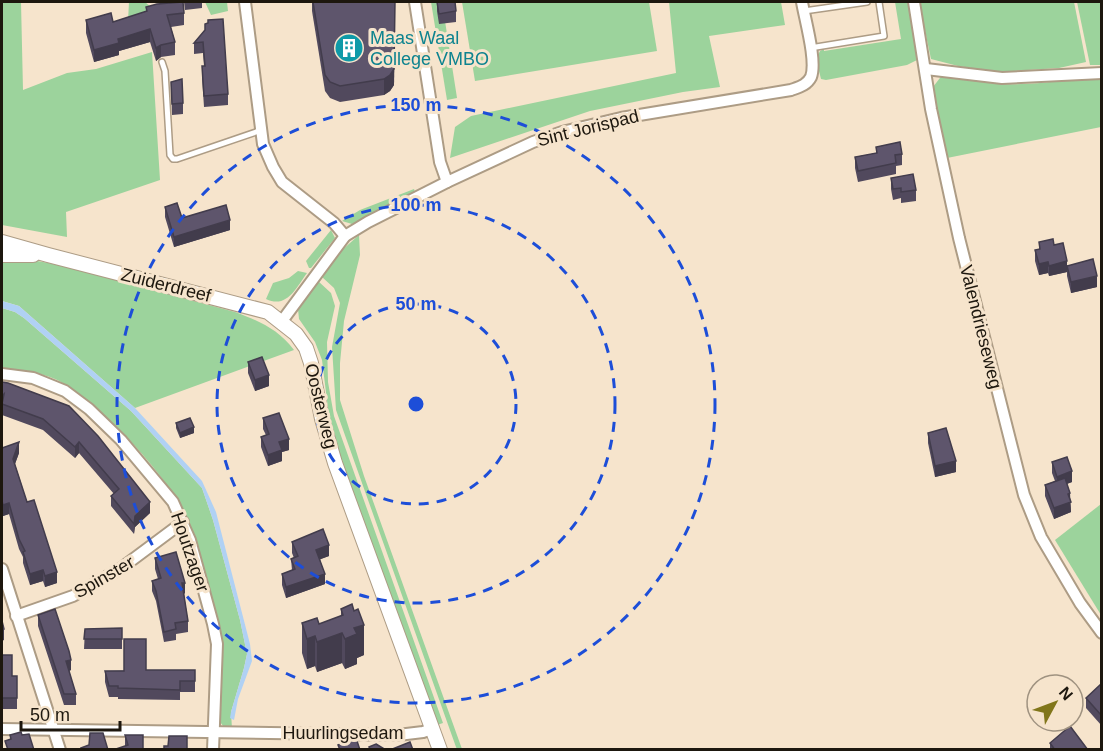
<svg xmlns="http://www.w3.org/2000/svg" width="1103" height="751" font-family="Helvetica,sans-serif">
<style>
.green{fill:#9cd39c}
.water{fill:#b0d1f4}
.lines{fill:none;stroke-linecap:round;stroke-linejoin:round}
.service-casing{stroke:#ad9c85;stroke-width:8}
.minor-casing{stroke:#ad9c85;stroke-width:14}
.tertiary-casing{stroke:#ad9c85;stroke-width:16}
.service{stroke:#fff;stroke-width:5}
.minor{stroke:#fff;stroke-width:10}
.tertiary{stroke:#fff;stroke-width:14}
.wall{fill:#51495d}
.shaded-wall{fill:#423c4c}
.building{fill:#5e556c;stroke:#423c4c;stroke-width:1.5}
.ring{fill:none;stroke:#1d4ed8;stroke-width:3;stroke-dasharray:10 8}
.labels{text-anchor:middle;stroke-width:6;stroke-linejoin:round;paint-order:stroke}
.culture-label{font-size:18px;fill:#0d838f;stroke:#f6e4cc;text-anchor:start}
.street-label{font-size:18px;fill:#1d170e;stroke:#f6e4cc}
.centre{fill:#1d4ed8;stroke:#f6e4cc;stroke-width:3}
.ring-label{font-size:18px;text-anchor:middle;font-weight:bold;fill:#1d4ed8;stroke:#f6e4cc;stroke-width:6;stroke-linejoin:round;paint-order:stroke}
</style>
<rect width="100%" height="100%" fill="#f6e4cc"/>
<g class="green">
<polygon points="2,2 21,2 23,90 67,73 96,69 152,52 160,180 66,212 67,237 2,225"/>
<polygon points="129,2 145,2 151,7 155,17 128,21"/>
<polygon points="205,2 227,2 228,11 211,15"/>
<polygon points="431,2 442,2 457,98 447,100"/>
<polygon points="462,2 649,2 657,51 475,81"/>
<polygon points="669,2 781,2 785,25 709,36 720,87 683,92 590,111 450,158 455,127 471,116 676,73"/>
<polygon points="895,2 909,2 917,60 907,65 826,80 821,79 816,59 820,51 824,49 824,51 901,39"/>
<polygon points="919,2 1074,2 1086,62 1059,68 998,72 958,66 931,59"/>
<polygon points="1077,2 1101,2 1101,65 1090,65"/>
<path d="M943,74C959,74 973,81 989,83C1026,87 1064,80 1101,76V127L947,158L933,87Z"/>
<polygon points="414,189 415,192 352,224 342,221 360,210"/>
<polygon points="331,230 335,238 311,268 309,268 306,261"/>
<polygon points="359,235 360,255 344,321 340,363 340,400 364,476 462,749 457,749 456,747 336,410 332,347 340,303 334,288 322,277 341,251"/>
<path d="M2,260H32L59,265L235,312C259,321 278,329 294,350L135,408L19,306L2,301Z"/>
<path d="M298,271L307,273C296,288 287,309 266,299L273,283L289,278Z"/>
<polygon points="318,281 331,293 335,306 327,342 328,382 334,416 443,723 437,725 336,448 330,425 322,360 315,342 299,319 298,309"/>
<path d="M2,308L15,312L24,318L131,411L202,488L213,520L240,620L247,654L244,668L231,712L232,729L224,727L220,722C220,692 225,660 220,630C218,614 212,598 207,582C201,560 196,537 186,516C167,475 96,398 55,379C38,372 19,370 2,368Z"/>
<polygon points="1101,504 1102,615 1101,615 1055,540"/>
</g>
<polygon class="water" points="2,301 19,306 135,408 202,481 216,512 250,644 252,661 238,699 234,720 230,718 231,712 244,668 247,654 240,620 213,520 202,488 131,411 24,318 15,312 2,308"/>
<g class="lines">
<g class="service-casing">
<g id="service">
<polyline points="804,11 867,2"/>
<polyline points="810,48 884,36 879,2"/>
<polyline points="162,62 165,71 170,155 173,159 177,159 262,130"/>
</g>
</g>
<g class="minor-casing">
<g id="minor">
<polyline points="245,2 263,144 273,167 282,182 334,223 345,236"/>
<polyline points="415,2 440,162 447,182"/>
<polyline points="914,2 931,109 959,238 1024,495 1041,537 1080,603 1102,633"/>
<polyline points="926,69 1002,78 1102,73"/>
<path d="M282,321L345,236L368,222L447,182L533,142L562,132L621,118L791,90C799,87 807,85 811,77C817,61 805,20 802,2"/>
<polyline points="2,374 33,378 65,391 89,409 121,440 173,502 190,540 213,624 217,644 213,750"/>
<polyline points="2,569 60,750"/>
<polyline points="16,616 73,596 120,569 183,522"/>
<polyline points="2,729 398,735 423,732 432,729"/>
</g>
</g>
<g class="tertiary-casing">
<g id="tertiary">
<polyline points="2,242 48,255 268,312 296,334 306,348 311,363 322,419 335,463 440,750"/>
<polyline points="2,255 33,255"/>
</g>
</g>
<use href="#service" class="service"/>
<use href="#minor" class="minor"/>
<use href="#tertiary" class="tertiary"/>
</g>
<g class="wall">
<polygon points="184,2 202,2 202,8 185,10"/>
<polygon points="312,2 395,2 394,85 390,91 384,95 340,102 330,98 325,91 312,11"/>
<polygon points="437,2 456,11 456,22 439,24 437,11"/>
<polygon points="146,7 184,13 184,25 171,27 175,42 175,55 161,57 156,61 150,42 119,51 119,55 94,62 86,33 86,20 113,22 146,12"/>
<polygon points="205,24 228,94 228,105 204,107 202,77 202,66 204,66 203,53 194,54 194,43 205,31"/>
<polygon points="171,82 183,103 183,114 172,115"/>
<polygon points="876,147 902,154 902,165 896,166 896,174 858,182 855,168 855,157 876,153"/>
<polygon points="891,178 916,190 916,201 901,203 901,198 893,200 891,189"/>
<polygon points="165,207 182,218 230,230 174,247 165,217"/>
<polygon points="1039,242 1054,245 1067,265 1097,287 1071,293 1067,276 1067,272 1049,276 1048,273 1039,275 1035,261 1035,250 1039,249"/>
<polygon points="248,362 269,386 255,391 248,373"/>
<polygon points="2,382 69,406 150,513 135,527 134,534 111,506 111,496 114,494 79,453 75,458 43,430 2,415"/>
<polygon points="263,418 289,450 282,452 282,461 268,466 261,447 261,437 266,435 263,429"/>
<polygon points="176,423 194,433 180,438 176,428"/>
<polygon points="928,433 956,472 935,477 928,443"/>
<polygon points="2,448 19,453 15,464 27,502 57,583 45,587 43,581 30,585 23,563 23,557 19,549 9,514 3,516 2,512"/>
<polygon points="1052,462 1072,482 1067,484 1070,500 1071,512 1054,519 1045,496 1045,485 1055,481 1052,473"/>
<polygon points="292,542 329,556 320,559 325,584 286,598 282,585 282,574 292,570 291,559 294,558 292,553"/>
<polygon points="155,558 185,593 184,594 188,621 188,632 176,634 176,640 164,642 156,601 152,591 152,581 158,579 155,569"/>
<polygon points="341,609 364,655 357,658 357,664 345,669 342,663 317,672 315,666 307,669 302,653 302,623 319,624 341,616"/>
<polygon points="38,615 71,670 69,671 76,694 76,705 64,705 38,626"/>
<polygon points="122,628 122,649 84,649 85,629"/>
<polygon points="2,655 12,676 17,676 17,709 2,709"/>
<polygon points="146,670 195,670 195,692 180,692 180,700 118,699 118,697 109,697 105,682 105,671"/>
<polygon points="1101,684 1101,725 1086,708 1086,698"/>
<polygon points="125,735 143,749 125,746"/>
<polygon points="1050,743 1088,750 1050,750"/>
</g>
<g class="shaded-wall">
<polygon points="395,2 394,85 390,91 384,95 384,79"/>
<polygon points="150,29 150,42 119,51 119,55 94,62 94,50 118,39"/>
<polygon points="161,45 161,57 156,61 156,48"/>
<polygon points="230,220 230,230 174,247 174,237"/>
<polygon points="1067,261 1067,272 1049,276 1049,266"/>
<polygon points="1048,262 1048,273 1039,275 1039,264"/>
<polygon points="1097,276 1097,287 1071,293 1071,282"/>
<polygon points="269,375 269,386 255,391 255,380"/>
<polygon points="194,427 194,433 180,438 180,433"/>
<polygon points="289,439 289,450 282,452 282,461 268,466 268,455 279,442"/>
<polygon points="19,442 19,453 13,469 13,459"/>
<polygon points="79,442 79,453 75,458 75,447"/>
<polygon points="956,461 956,472 935,477 935,466"/>
<polygon points="1072,471 1072,482 1057,487 1057,477"/>
<polygon points="1070,493 1071,512 1054,519 1054,508 1068,494"/>
<polygon points="150,502 150,513 135,527 134,534 135,516"/>
<polygon points="9,503 9,514 3,516 3,505"/>
<polygon points="329,545 329,556 316,561 316,550"/>
<polygon points="43,570 43,581 30,585 30,574"/>
<polygon points="57,572 57,583 45,587 45,576"/>
<polygon points="325,574 325,584 286,598 286,587"/>
<polygon points="182,583 185,583 185,593 182,594"/>
<polygon points="364,625 364,655 357,658 357,664 345,669 345,639 354,628"/>
<polygon points="4,629 4,640 2,641 2,630"/>
<polygon points="342,633 342,663 317,672 317,642"/>
<polygon points="315,636 315,666 307,669 307,639"/>
<polygon points="71,660 71,670 66,672 66,661"/>
</g>
<g class="building">
<polygon points="183,2 184,13 167,15 175,42 161,45 156,48 150,29 118,39 119,43 94,50 86,20 111,13 113,22 147,11 146,7 157,4"/>
<polygon points="313,2 395,2 394,69 390,75 384,79 340,86 330,82 325,75"/>
<polygon points="437,2 455,2 456,11 439,14"/>
<polygon points="223,19 228,94 204,96 202,66 205,66 203,42 194,43 205,30 205,24 208,23 208,20"/>
<polygon points="182,79 183,103 172,104 171,82"/>
<polygon points="900,142 902,154 895,155 896,163 858,171 855,157 877,153 876,147"/>
<polygon points="913,174 916,190 901,192 901,188 893,189 891,178"/>
<polygon points="177,203 182,218 226,205 230,220 174,237 165,207"/>
<polygon points="1053,239 1054,245 1063,243 1067,261 1049,266 1048,262 1039,264 1035,250 1040,249 1039,242"/>
<polygon points="1093,259 1097,276 1071,282 1067,266"/>
<polygon points="262,357 269,375 255,380 248,362"/>
<polygon points="2,382 8,383 69,406 98,436 150,502 135,516 134,524 111,496 119,489 79,442 75,447 43,419 2,404 4,394 2,396"/>
<polygon points="279,413 289,439 279,442 282,450 268,455 261,437 269,434 263,418"/>
<polygon points="190,418 194,427 180,433 176,423"/>
<polygon points="946,428 956,461 935,466 928,433"/>
<polygon points="19,442 13,459 27,502 34,500 57,572 45,576 43,570 30,574 23,552 25,551 19,539 9,503 3,505 2,501 2,448"/>
<polygon points="1067,457 1072,471 1057,477 1052,462"/>
<polygon points="1065,478 1070,493 1068,494 1071,502 1054,508 1045,485"/>
<polygon points="323,529 329,545 316,550 325,574 286,587 282,574 295,569 291,559 298,556 292,542"/>
<polygon points="176,552 185,583 182,583 188,621 175,623 176,629 164,632 156,591 152,581 161,578 155,558"/>
<polygon points="352,604 354,611 358,609 364,625 354,628 357,634 345,639 342,633 317,642 315,636 307,639 302,623 317,618 319,624 343,615 341,609"/>
<polygon points="55,609 69,651 71,660 66,661 76,694 64,694 38,615"/>
<polygon points="2,621 4,629 2,630"/>
<polygon points="122,628 122,639 84,639 85,629"/>
<polygon points="124,639 146,639 146,670 195,670 195,681 180,681 180,690 118,688 118,686 109,686 105,671 124,671"/>
<polygon points="2,655 12,655 12,676 17,676 17,698 2,698"/>
<polygon points="1101,684 1101,715 1086,698"/>
<polygon points="1070,726 1088,750 1055,750 1050,743"/>
<polygon points="21,732 22,735 29,734 34,750 8,750 5,741 11,739 10,735"/>
<polygon points="90,733 103,733 108,750 82,750 81,748 89,745"/>
<polygon points="125,735 143,735 143,749 113,750 128,745"/>
<polygon points="169,736 187,736 187,750 164,750 164,746 168,746"/>
<polygon points="356,738 360,750 340,750 338,745"/>
<polygon points="410,742 413,750 390,750"/>
<polygon points="376,744 386,750 370,750 369,747"/>
</g>
<g class="ring">
<circle cx="416" cy="404" r="100"/>
<circle cx="416" cy="404" r="199"/>
<circle cx="416" cy="404" r="299"/>
</g>
<defs>
<g id="building-disc" transform="scale(1.5)"><circle r="9.5" fill="#0f9aa8" stroke="#f6e4cc"/><path d="M-4-6H4V6H1V3H-1V6H-4ZM-2.5-4.3h1.7v1.8h-1.7ZM.8-4.3h1.7v1.8H.8ZM-2.5-1h1.7V.8h-1.7ZM.8-1h1.7V.8H.8Z" fill="#fff"/></g>
</defs>
<g fill-rule="evenodd">
<use href="#building-disc" x="349" y="48"/>
</g>
<g class="labels">
<g class="culture-label">
<text x="370" y="44">Maas Waal<tspan x="370" dy="21">College VMBO</tspan></text>
</g>
<g class="street-label">
<text transform="translate(588 128) rotate(-14)" y="6">Sint Jorispad</text>
<text transform="translate(166 285) rotate(14)" y="6">Zuiderdreef</text>
<text transform="translate(981 327) rotate(76)" y="6">Valendrieseweg</text>
<text transform="translate(321 406) rotate(76)" y="6">Oosterweg</text>
<text transform="translate(190 552) rotate(71)" y="6">Houtzager</text>
<text transform="translate(104 577) rotate(-30)" y="6">Spinster</text>
<text x="343" y="739">Huurlingsedam</text>
</g>
</g>
<circle cx="416" cy="404" r="9" class="centre"/>
<g class="ring-label">
<text x="416" y="111">150 m</text>
<text x="416" y="211">100 m</text>
<text x="416" y="310">50 m</text>
</g>
<rect width="1103" height="751" fill="none" stroke="#1d170e" stroke-width="6"/>
<g transform="translate(1055 703) rotate(49)"><circle r="28" fill="#f6e4cc" stroke="#9f9280" stroke-width="1.5"/>
<path d="M0-4.5L10 22L0 15L-10 22Z" fill="#81761a"/>
<text y="-9" font-size="16" font-weight="bold" text-anchor="middle" fill="#1d170e">N</text>
</g>
<path d="M21 721v9h99v-9" fill="none" stroke="#1d170e" stroke-width="3"/>
<text x="30" y="721" font-size="18" fill="#1d170e" stroke="#f6e4cc" stroke-width="4.5" paint-order="stroke">50 m</text>
</svg>
